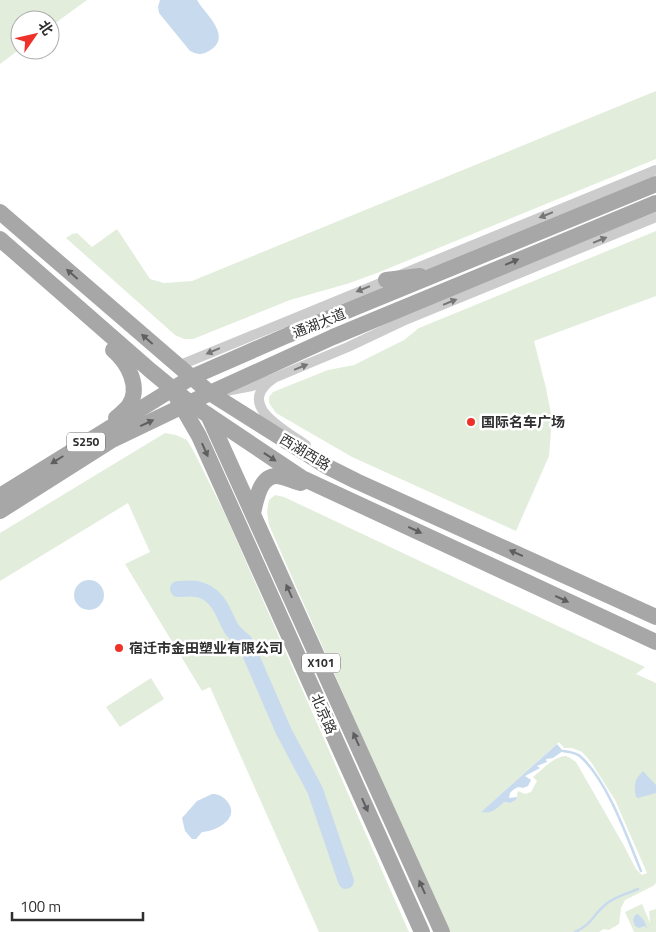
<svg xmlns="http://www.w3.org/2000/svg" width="656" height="932" font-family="'Titillium Web','Noto Sans SC',sans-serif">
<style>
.green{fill:#e3eddc;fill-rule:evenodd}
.water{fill:#c8dbee}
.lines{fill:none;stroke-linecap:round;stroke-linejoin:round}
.stream{stroke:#c8dbee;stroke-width:2.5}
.river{stroke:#c8dbee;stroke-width:16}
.minor{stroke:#ccc;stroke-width:10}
.primary{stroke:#a7a7a7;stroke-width:16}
.oneway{fill:#767676}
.oneway2{fill:#5f5f5f}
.poi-dot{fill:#ee322a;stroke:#fff;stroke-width:2}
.labels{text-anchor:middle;stroke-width:5;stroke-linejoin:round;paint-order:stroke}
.shield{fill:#fff;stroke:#6d6d6d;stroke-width:1}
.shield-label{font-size:12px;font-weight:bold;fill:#2f2f2f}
.street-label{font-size:14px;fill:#2f2f2f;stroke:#fff}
.poi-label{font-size:14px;font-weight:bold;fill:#2f2f2f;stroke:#fff;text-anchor:start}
</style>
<rect width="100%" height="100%" fill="#fff"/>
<g class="green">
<polygon points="0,0 87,0 50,27 50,20 20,20 20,49 0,64"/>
<polygon points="656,91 656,159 382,271 350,283 290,300 193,339 184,339 175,335 66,238 72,234 77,233 92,247 117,229 150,279 164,283 192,281"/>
<polygon points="656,231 656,296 534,341 546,388 552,419 549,456 516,531 352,457 276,413 269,403 269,397 273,392 328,370 354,365 404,340 419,328"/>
<polygon points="165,433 176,435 187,440 194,452 225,514 409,932 319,932 210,687 202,691 125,564 150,552 128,503 0,581 0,533"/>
<path d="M275,495L284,497L645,667L636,674L656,683V883L653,886L625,900L621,908L619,924L609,930L604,929L599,932H448L269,525L267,512L269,500ZM559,742L564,748H572L582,752L591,762L615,800L647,873L642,875L636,869L623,844L576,762C572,760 569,756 565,756C553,757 541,771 533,777L537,781L531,792L525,794L518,791L516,800L510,803L504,802L481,812Z"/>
<polygon points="151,678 164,699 120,727 106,707"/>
<polygon points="642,904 650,923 649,911 656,909 656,932 634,932 625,912"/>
</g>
<g class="water">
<path d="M160,0H197C205,14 234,37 209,51C202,55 198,55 190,51L159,13L158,7Z"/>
<circle cx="89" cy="595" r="15"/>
<path d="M557,744L563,751L553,758L546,759L547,762L537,766L540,768L525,776L531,780L528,786L523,788C517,786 514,789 510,793L509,798L517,797L516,800L510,803L504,802C496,809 492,814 481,812Z"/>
<path d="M643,771L656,785V793L638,798L636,797C633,785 635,779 643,771Z"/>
<path d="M212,794C218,794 222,796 226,800C242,817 218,831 202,832L196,839H192L185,831L182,818L197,801Z"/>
<polygon points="638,914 643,919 648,929 645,926 639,928 635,926 633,920 635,915"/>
</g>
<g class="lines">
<g class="stream">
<path d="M563,751C569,752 576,752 581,757C608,782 627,837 641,871"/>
<path d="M575,932C591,925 593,915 605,905C613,897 627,894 638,889"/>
</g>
<path class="river" d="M178,589C184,589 191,588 197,589C218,593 223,613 231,628C235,634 240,638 245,642L284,732L315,790L346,881"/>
<g class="minor">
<polyline points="178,366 656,170"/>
<polyline points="226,391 252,386 268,380"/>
<path d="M306,445C284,429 234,405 274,378L348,347L403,321L656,217"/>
</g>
<g class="primary">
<polyline points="0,212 210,393 326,466 356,481 656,617"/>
<polyline points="0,239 151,371 190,403 302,478 656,642"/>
<polyline points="386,280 420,276"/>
<path d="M113,350C128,363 142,388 128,407C124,411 120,415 116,418"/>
<polyline points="177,398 199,436 422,932"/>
<polyline points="208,415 442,932"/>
<polyline points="0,496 192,377 288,335 656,184"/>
<polyline points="0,511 112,440 210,393 333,337 656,203"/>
<path d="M253,513C256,501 260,474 278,476C285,477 293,481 301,483"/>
</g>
</g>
<defs><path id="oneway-solid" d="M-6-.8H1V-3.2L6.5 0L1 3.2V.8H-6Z" transform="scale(1.25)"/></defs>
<g class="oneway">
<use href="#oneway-solid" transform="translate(546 215) rotate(158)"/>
<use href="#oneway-solid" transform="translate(600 240) rotate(-22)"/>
<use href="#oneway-solid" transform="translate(363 289) rotate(158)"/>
<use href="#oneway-solid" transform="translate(450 302) rotate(-22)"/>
<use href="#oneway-solid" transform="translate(213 351) rotate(157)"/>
<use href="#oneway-solid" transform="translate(301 367) rotate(-22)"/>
</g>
<g class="oneway2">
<use href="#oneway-solid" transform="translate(512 262) rotate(-23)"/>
<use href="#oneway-solid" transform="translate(72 274) rotate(-139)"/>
<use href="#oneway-solid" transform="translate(147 339) rotate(-139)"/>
<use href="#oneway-solid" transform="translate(147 423) rotate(-25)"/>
<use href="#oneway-solid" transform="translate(205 450) rotate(66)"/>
<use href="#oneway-solid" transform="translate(270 457) rotate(34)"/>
<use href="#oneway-solid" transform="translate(57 460) rotate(148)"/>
<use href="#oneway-solid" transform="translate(415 530) rotate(25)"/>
<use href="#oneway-solid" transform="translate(516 553) rotate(-156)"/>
<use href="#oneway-solid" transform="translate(289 591) rotate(-114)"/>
<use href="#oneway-solid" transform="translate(562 599) rotate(25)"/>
<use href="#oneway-solid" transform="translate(356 739) rotate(-114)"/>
<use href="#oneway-solid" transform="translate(365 805) rotate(66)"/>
<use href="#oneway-solid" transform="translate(422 887) rotate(-114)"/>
</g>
<g class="poi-dot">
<circle cx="471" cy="422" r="5"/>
<circle cx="119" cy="648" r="5"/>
</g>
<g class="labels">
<g class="shield">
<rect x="67" y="432.5" width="38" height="19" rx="4"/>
<rect x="302" y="653.5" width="38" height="19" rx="4"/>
</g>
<g class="shield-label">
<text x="86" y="446">S250</text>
<text x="321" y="667">X101</text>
</g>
<g class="street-label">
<text transform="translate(319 323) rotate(-22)" y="5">通湖大道</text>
<text transform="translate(305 452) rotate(31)" y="5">西湖西路</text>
<text transform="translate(324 714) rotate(66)" y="5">北京路</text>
</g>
<g class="poi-label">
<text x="481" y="427">国际名车广场</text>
<text x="129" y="653">宿迁市金田塑业有限公司</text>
</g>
</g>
<g transform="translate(35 35) rotate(56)"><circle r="24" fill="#ffffff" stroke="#acacac"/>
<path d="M0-4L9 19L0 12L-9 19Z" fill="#ee322a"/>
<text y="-8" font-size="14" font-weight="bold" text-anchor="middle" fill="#2f2f2f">北</text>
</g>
<path d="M12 912v8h131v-8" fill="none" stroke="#2f2f2f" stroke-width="2.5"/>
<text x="20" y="912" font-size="15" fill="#2f2f2f" stroke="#ffffff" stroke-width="4" paint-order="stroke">100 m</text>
</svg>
